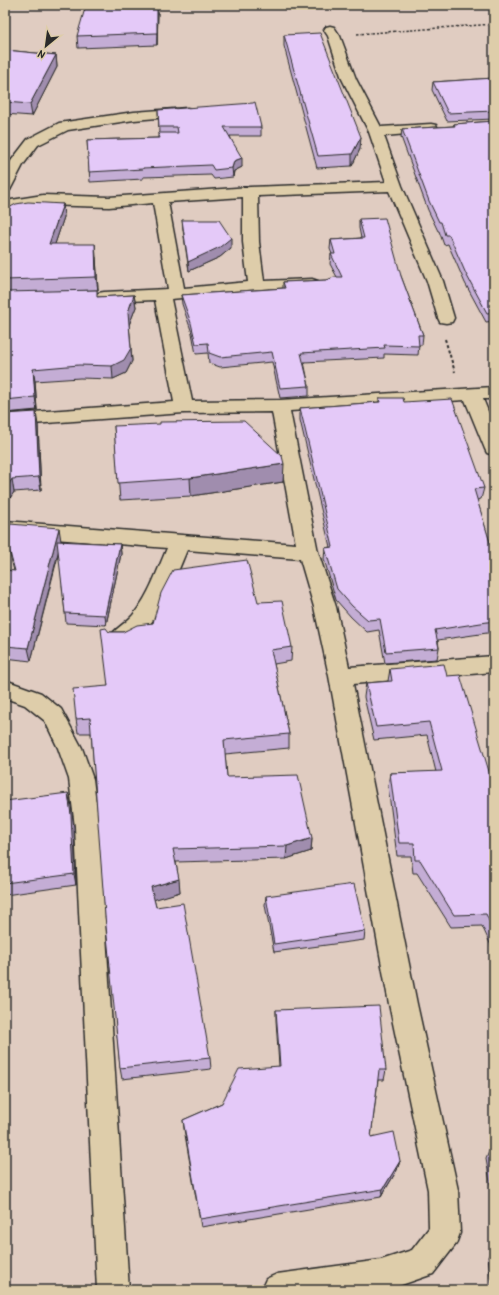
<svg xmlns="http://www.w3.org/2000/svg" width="499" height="1295" font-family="'Patrick Hand',sans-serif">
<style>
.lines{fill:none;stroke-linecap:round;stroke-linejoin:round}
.minor-casing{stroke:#2b2b2b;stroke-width:3}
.path-far1{stroke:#2b2b2b;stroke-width:1.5;stroke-dasharray:2.5 2;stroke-linecap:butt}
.path{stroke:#2b2b2b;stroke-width:2;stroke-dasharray:3 2.5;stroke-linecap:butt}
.minor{fill:#decdaa;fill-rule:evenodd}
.wall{fill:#c4add5;stroke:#2b2b2b}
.shaded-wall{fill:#a08dae;stroke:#2b2b2b}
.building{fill:#e4c9f8;stroke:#2b2b2b}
</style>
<rect width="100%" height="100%" fill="#e0ccc1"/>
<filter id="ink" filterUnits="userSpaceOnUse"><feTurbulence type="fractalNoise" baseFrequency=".025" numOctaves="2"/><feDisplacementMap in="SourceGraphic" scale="8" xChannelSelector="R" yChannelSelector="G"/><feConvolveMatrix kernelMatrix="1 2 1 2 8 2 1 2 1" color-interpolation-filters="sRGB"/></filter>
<g filter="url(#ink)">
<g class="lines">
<g class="minor-casing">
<g id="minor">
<path d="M330,26L334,27L340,36L356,79L381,127L431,124L436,125L438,128L436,131L431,132L384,136L402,186L443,281L454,318L452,322L446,323L440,322L438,318L427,281L389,191L258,196L259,242L264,281L312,279L318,281L320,284L318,287L312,289L257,291L171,299L192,401L280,400L494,387V399H483L494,426V455L487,453L485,449L465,400L290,411L318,552L336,607L349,667L494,656V672L353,684L417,1004L458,1190L460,1233L456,1244L433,1274L387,1290H261L266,1279L277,1274L381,1260L412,1250L429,1228L428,1190L389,1004L329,676L314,607L300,559L187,550C176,575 148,656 111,645L108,639C114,629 125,624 133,615C149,596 157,571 167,548L5,535V521L296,544L272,412L184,413L5,426V414L174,402L155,300L104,302L98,301L96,297L98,293L104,292L168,289L153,203L109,207L43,205L5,211V201L43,195L109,197L250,187L386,182L369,132L342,79L328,36L324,30L326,27ZM243,197V242L248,282L184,288L168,202Z"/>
<polygon points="187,108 192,109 194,112 192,115 134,120 68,130 38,145 23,165 10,190 5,191 5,172 11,161 28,139 59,123 134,112"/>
<polygon points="5,680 41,693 61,709 82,748 93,779 99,827 129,1290 97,1290 75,827 69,779 58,748 45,721 25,705 5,698"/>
</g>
</g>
<polyline class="path-far1" points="357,34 494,24"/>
<polyline class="path" points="445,339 455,372"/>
<use href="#minor" class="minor"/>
</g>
<g class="wall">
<polygon points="158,12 157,45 78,48 77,36"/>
<polygon points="284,35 360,149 352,166 317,168 284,46"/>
<polygon points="5,50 56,55 57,67 32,116 5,114"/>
<polygon points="494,78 494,119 447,121 432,90 433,82"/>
<polygon points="158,110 261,127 261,136 230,136 242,167 234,171 233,177 214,179 211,175 143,177 143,179 90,182 87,140 158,138 158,133 159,133"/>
<polygon points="494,121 494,321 486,322 465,283 448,244 444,245 439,231 438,231 428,210 401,137 402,129 453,126 454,124"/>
<polygon points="63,204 64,217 55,244 96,257 98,290 38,292 98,297 134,295 136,307 129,325 132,361 126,373 113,379 80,378 35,381 37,410 5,413 5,210"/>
<polygon points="359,219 401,276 423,335 422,345 419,345 418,355 384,354 384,358 304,362 309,386 309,396 280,398 272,362 220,367 209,363 208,353 196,354 192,333 182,304 181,295 283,288 283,282 327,280 337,277 330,264 331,254 332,254 330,249 331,240 361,238 359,228"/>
<polygon points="182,220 231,248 220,257 189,271 183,230"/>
<polygon points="379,398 404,402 484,488 481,499 477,500 494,556 494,632 438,640 439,648 437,659 385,663 379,630 367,632 351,617 336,600 324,559 325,548 330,547 300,420 300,408 379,402"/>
<polygon points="5,414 38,425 41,490 14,492 8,501 5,501"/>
<polygon points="114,426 283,482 191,496 120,500"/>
<polygon points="61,541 120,544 121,554 106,625 66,623 65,613 59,552 31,661 5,658 5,570 14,571 7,542"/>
<polygon points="258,602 292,647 291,661 274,664 289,734 289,748 225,754 227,777 312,838 311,851 286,859 176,862 180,892 154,899 156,907 210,1058 211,1069 122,1079 120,1068 91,733 78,733 76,719 108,686 109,632 123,632 153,623"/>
<polygon points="390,669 447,676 494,788 494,952 482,926 451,927 417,873 413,873 411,856 397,856 388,786 390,773 436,772 427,735 374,740 364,697 366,683 388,681"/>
<polygon points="5,801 71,805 74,827 76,885 5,895"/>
<polygon points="266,896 365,931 364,940 274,952 265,905"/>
<polygon points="276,1010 386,1070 384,1080 378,1080 371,1137 400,1161 397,1170 381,1197 201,1227 184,1129 183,1120 222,1103 279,1066 276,1020"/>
<polygon points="490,1149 494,1149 494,1205 486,1159"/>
<polygon points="494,1248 494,1290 492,1290 488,1257 492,1249"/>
</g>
<g class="shaded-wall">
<polygon points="157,5 158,12 157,45"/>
<polygon points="56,55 57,67 32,116 30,104"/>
<polygon points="361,137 360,149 352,166 352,154"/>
<polygon points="242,158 242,167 234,171 233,177 232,168 234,161"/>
<polygon points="63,204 64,217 51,256 49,244"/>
<polygon points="231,238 231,248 220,257 189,271 188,262"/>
<polygon points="95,244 96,257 98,290 96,277"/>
<polygon points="134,295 136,307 129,325 132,361 126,373 113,379 112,366 128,312"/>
<polygon points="33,369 35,381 37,410 35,397"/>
<polygon points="36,412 38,425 41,490 39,477"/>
<polygon points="284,464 283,482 191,496 190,478"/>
<polygon points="12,479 14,492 8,501 6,488"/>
<polygon points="59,528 61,541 31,661 28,648"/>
<polygon points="120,544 121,554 106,625 105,615"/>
<polygon points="68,793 71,805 74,827 76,885 74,874"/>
<polygon points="312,838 311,851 286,859 287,846"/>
<polygon points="179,879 180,892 153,900 151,887"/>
<polygon points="400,1161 397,1170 381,1197 383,1189"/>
</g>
<g class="building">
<polygon points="86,5 157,5 157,33 77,36"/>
<polygon points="320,33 361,137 352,154 318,156 284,35"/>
<polygon points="5,50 56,55 30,104 5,102"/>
<polygon points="494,78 494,111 448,113 433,82"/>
<polygon points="255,102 261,127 224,127 242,158 234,161 232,168 214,170 211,165 143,168 143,169 89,172 87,140 160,138 158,133 178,133 177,127 159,127 158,110 253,103"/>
<polygon points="494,121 494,312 487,313 466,274 449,235 445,235 441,222 439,222 429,201 402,129 455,126 454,124"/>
<polygon points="28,202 63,204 49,244 95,244 96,277 5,280 5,210 16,204"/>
<polygon points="385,218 401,276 423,335 418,335 419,346 384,345 385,348 301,353 309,386 280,388 272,352 220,357 209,353 208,343 196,344 191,323 181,295 285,288 283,282 327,280 334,277 342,277 331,254 335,254 331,240 364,238 359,219"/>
<polygon points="182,220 219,220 231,238 220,247 188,262"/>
<polygon points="97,290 97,297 134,295 128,312 131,348 124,360 112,366 79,365 33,369 35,397 5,400 5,292"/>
<polygon points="379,398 403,398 404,402 452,399 484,488 474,489 494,556 494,621 435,630 439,648 386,652 380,619 368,620 352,606 337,589 325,548 333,547 300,408 380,402"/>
<polygon points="36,412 39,477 12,479 6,488 5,488 5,414"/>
<polygon points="244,421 282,456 284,464 190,478 118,483 114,426 160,424 160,422"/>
<polygon points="10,524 59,528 28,648 5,646 5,570 15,571 7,542"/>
<polygon points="57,541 120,544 105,615 65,613"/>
<polygon points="247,560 258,602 282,601 292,647 271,650 289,734 224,740 227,777 298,775 312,838 287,846 173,849 179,879 151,887 156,907 183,903 210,1058 120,1068 105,916 90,718 76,719 73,689 108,686 101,629 106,628 109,632 123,632 137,625 153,623 161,593 173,570"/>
<polygon points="444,664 447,676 460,675 494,788 494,932 486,914 454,915 420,860 415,860 414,843 399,843 390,773 442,771 429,722 376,727 366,683 392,681 390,669"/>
<polygon points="68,793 71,815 74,874 5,883 5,801"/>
<polygon points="354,884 365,931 274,944 266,896"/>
<polygon points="379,1006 386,1070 379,1070 371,1137 394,1132 400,1161 383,1189 200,1219 183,1120 222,1103 239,1069 280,1066 276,1010"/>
<polygon points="490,1149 494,1149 494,1172"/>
<polygon points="494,1248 494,1263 492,1249"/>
</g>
</g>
<rect width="499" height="1295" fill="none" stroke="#decdaa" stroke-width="20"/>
<rect x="10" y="10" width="479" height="1275" fill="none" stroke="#2b2b2b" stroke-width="1.5" filter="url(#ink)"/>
<g transform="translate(46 46) rotate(209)" stroke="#decdaa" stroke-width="3" paint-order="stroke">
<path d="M0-3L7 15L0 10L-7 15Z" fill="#2b2b2b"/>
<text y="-6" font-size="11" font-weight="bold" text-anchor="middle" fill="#2b2b2b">N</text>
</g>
</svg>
